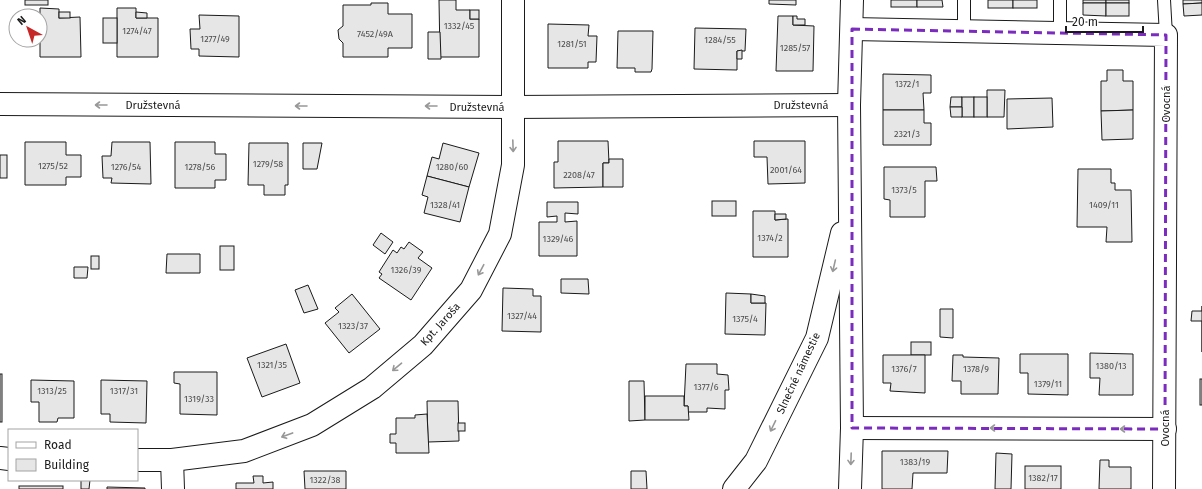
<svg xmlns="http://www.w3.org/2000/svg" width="1202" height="489" font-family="'Fira Sans',sans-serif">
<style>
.building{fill:#e6e6e6;stroke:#1a1a1a}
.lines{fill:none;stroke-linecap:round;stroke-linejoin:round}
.service-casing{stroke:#1a1a1a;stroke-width:14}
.minor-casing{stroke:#1a1a1a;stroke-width:24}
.service{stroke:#fff;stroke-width:12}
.minor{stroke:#fff;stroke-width:22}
.oneway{stroke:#989898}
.marked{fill:none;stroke:#7b2cbf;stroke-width:3;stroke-dasharray:8 5;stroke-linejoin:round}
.labels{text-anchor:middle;stroke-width:3;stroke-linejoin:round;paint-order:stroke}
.number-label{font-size:9px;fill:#4d4d4d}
.street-label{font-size:11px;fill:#1a1a1a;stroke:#fff}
</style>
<rect width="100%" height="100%" fill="#fff"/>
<g class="building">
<rect x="25" y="0" width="23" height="5"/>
<polygon points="439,0 456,0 456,10 470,10 470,19 479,19 479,57 440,57"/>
<polygon points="769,0 796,0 796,5 769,4"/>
<rect x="891" y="0" width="26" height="7"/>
<polygon points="917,0 942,0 943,7 917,7"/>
<rect x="988" y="0" width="25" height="8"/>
<rect x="1013" y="0" width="24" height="8"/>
<rect x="1083" y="0" width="23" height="3"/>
<rect x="1106" y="0" width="23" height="3"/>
<polygon points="1183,0 1202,0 1202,3 1183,4"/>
<polygon points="371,3 388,3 388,14 412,14 412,48 388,48 388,57 343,57 343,43 339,39 338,30 343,26 343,5 371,5"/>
<polygon points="1083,3 1106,3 1106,16 1083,15"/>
<rect x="1106" y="3" width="23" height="13"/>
<polygon points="1202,3 1202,15 1184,16 1183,4"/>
<polygon points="40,8 59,9 59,18 80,17 81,57 40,57"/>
<polygon points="117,8 136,8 136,18 158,18 158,57 117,57"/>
<rect x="470" y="10" width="9" height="9"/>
<rect x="59" y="12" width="11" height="6"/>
<polygon points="136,12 147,13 147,18 136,18"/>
<polygon points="199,15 239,16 239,57 199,56 199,49 191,49 190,29 200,29"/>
<polygon points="778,16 793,16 793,25 814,26 813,71 776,71"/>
<polygon points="793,16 797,16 797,19 805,19 805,25 793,25"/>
<rect x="103" y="18" width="14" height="25"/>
<polygon points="548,24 589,25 588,36 597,36 596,62 588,62 588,68 548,68"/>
<polygon points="695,28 746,29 745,51 737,51 737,70 694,69"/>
<polygon points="618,31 653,31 652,69 651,72 635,72 635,68 617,68"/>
<polygon points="428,32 440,32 441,59 428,59"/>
<polygon points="742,50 742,59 737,59 737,51"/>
<polygon points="1107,70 1123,70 1123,81 1133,81 1133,110 1101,111 1101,81 1107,81"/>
<polygon points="883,74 931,75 931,93 923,93 924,110 883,110"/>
<polygon points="987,90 1005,90 1004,117 987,117"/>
<polygon points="951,97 962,97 962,107 950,107"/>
<rect x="962" y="97" width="12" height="20"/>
<rect x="974" y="97" width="13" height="20"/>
<polygon points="1052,98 1053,127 1007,129 1007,99"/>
<polygon points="950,107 962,107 962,117 951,117"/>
<polygon points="883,110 924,110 924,123 931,123 931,145 883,145"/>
<polygon points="1133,110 1133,139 1102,140 1101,111"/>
<polygon points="558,141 608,141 609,163 603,163 603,187 554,188 554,162 558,162"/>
<polygon points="754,141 805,141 805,183 768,184 767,157 754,157"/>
<polygon points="25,142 66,142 66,155 81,155 81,177 66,177 66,185 25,185"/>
<polygon points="112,142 150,142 151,184 111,183 112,178 103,178 102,156 111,156"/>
<polygon points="175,142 215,142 215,154 226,154 226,180 215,180 215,188 175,188"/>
<polygon points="249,143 288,143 288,185 285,185 285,195 264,195 264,185 248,185"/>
<polygon points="303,143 322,143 317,169 303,169"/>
<polygon points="443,143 479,153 469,187 427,176 432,157 439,159"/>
<rect x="0" y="155" width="7" height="23"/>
<polygon points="609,159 623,159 623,187 603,187 603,163 609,163"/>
<polygon points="884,167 936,167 937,181 925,181 925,217 890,217 890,200 884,199"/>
<polygon points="1078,169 1111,169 1111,183 1115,183 1115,190 1131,190 1132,242 1106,242 1107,227 1077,227"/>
<polygon points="427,176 469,187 460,222 424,213 428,197 422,195"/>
<rect x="712" y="201" width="24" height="15"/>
<polygon points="547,202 578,202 578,214 565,213 565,222 577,221 577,256 539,256 539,222 557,222 557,216 547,217"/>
<polygon points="753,211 775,211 775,220 788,219 788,257 753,257"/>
<polygon points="775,214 786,214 786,219 775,220"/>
<polygon points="381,233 393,242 385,254 373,245"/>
<polygon points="409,242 423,252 418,258 432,268 411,300 379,278 382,274 379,272 393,250 397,253 401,247 404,249"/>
<rect x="220" y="246" width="14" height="24"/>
<polygon points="167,254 200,254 200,273 166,273"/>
<rect x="91" y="256" width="8" height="13"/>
<polygon points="74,267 88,267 87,278 74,278"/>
<polygon points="561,279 588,279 589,294 561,293"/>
<polygon points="308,285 318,309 304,313 295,290"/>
<polygon points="503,288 533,289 533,296 541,296 541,332 502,331"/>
<polygon points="726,293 751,294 751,303 766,303 765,335 725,334"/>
<polygon points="352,294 380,329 349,353 325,323 339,312 335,308"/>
<polygon points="751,294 765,296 765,303 751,303"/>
<polygon points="1202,306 1202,352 1202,321 1191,321 1192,311 1202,311"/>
<polygon points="940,309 953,309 953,338 940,337"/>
<rect x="911" y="342" width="20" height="13"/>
<polygon points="286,344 300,383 262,397 247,358"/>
<polygon points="1090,353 1133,354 1133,395 1099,395 1100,378 1090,378"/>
<polygon points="1020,354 1068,354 1068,395 1028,394 1028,373 1020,373"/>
<polygon points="883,355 925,355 925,393 890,391 891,383 883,383"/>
<polygon points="953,355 963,355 963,357 999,358 998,394 961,394 961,381 952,381"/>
<polygon points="686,364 717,364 717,374 728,375 729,390 725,390 725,409 707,408 707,412 688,412 688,406 684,406"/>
<polygon points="174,372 217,372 217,415 180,414 180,384 174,383"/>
<rect x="0" y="374" width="2" height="48"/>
<rect x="1200" y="379" width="2" height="26"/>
<polygon points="31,380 74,381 74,418 58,418 57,422 39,422 39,402 31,402"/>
<polygon points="101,380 147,381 146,423 110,422 110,414 101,414"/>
<polygon points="629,381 644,381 645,420 629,421"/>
<polygon points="645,396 684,396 684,406 688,406 689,420 645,420"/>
<polygon points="427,401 458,401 459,441 428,442"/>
<polygon points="427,414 429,453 396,453 396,443 390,443 390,434 396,434 396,418 415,418 415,415"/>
<rect x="458" y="423" width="7" height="8"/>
<polygon points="882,451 948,451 947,473 913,473 912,489 882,489"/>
<polygon points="996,453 1012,454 1011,489 995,489"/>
<polygon points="1100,460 1109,460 1109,467 1131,467 1131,489 1099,489"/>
<rect x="1025" y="466" width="36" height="23"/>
<polygon points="304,471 346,471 346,489 305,489"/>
<polygon points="631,471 646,471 647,489 631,489"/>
<polygon points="253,476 263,476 263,483 273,482 273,489 236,489 236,483 254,483"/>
<polygon points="81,480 90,480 89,489 81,489"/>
<rect x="19" y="486" width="44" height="3"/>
<polygon points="107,487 145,488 145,489 107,489"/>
</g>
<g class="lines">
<g class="service-casing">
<g id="service">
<polyline points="964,0 964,31"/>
<polyline points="1060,0 1060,33"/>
<polyline points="1164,0 1166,35"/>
</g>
</g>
<g class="minor-casing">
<g id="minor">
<polyline points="852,29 1166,35 1164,489"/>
<polyline points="0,104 512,107 849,105"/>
<polyline points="852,428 1165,429"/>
<polyline points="0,458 9,459"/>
<polyline points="137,460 172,460 244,451 312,425 372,388 423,345 471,290 500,234 513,165 513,0"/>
<polyline points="172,460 173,489"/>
<polyline points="734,489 756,461 817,338 842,233"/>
<polyline points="850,489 852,428 849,105 852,0"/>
</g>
</g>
<use href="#service" class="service"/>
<use href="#minor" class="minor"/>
</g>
<defs><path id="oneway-shaft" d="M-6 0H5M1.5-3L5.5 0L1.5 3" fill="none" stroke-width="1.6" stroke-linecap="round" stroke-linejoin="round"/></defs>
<g class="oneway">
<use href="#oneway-shaft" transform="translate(101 105) rotate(-180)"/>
<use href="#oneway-shaft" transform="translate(301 106) rotate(-180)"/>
<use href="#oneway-shaft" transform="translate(431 106) rotate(-180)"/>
<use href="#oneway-shaft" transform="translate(513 146) rotate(88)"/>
<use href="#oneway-shaft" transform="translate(834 266) rotate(103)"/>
<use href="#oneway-shaft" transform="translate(481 270) rotate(118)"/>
<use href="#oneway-shaft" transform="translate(397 367) rotate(140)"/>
<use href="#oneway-shaft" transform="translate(773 426) rotate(116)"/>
<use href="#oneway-shaft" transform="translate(996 428) rotate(-180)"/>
<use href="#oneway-shaft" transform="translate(1126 429) rotate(-180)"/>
<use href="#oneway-shaft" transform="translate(287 435) rotate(160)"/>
<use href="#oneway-shaft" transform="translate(851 459) rotate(92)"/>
</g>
<path class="marked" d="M852,29L1166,35L1165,429L852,428Z"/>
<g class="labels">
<g class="number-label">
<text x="459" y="29">1332/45</text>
<text x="137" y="34">1274/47</text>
<text x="375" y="37">7452/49A</text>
<text x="215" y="42">1277/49</text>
<text x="720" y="43">1284/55</text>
<text x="572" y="47">1281/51</text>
<text x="795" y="51">1285/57</text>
<text x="907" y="87">1372/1</text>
<text x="907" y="137">2321/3</text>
<text x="268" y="167">1279/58</text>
<text x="53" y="169">1275/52</text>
<text x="126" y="170">1276/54</text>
<text x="200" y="170">1278/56</text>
<text x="452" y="170">1280/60</text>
<text x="786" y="173">2001/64</text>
<text x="579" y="178">2208/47</text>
<text x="904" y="193">1373/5</text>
<text x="445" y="208">1328/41</text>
<text x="1104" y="208">1409/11</text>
<text x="770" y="241">1374/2</text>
<text x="558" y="242">1329/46</text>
<text x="406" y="273">1326/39</text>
<text x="522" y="319">1327/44</text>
<text x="745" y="322">1375/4</text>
<text x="353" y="329">1323/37</text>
<text x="272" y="368">1321/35</text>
<text x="1111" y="369">1380/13</text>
<text x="904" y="372">1376/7</text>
<text x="976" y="372">1378/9</text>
<text x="1048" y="387">1379/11</text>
<text x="706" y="390">1377/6</text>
<text x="52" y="394">1313/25</text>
<text x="124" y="394">1317/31</text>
<text x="199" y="402">1319/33</text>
<text x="915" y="465">1383/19</text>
<text x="1043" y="481">1382/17</text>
<text x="325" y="483">1322/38</text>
</g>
<g class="street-label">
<text transform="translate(1166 104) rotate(-90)" y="4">Ovocná</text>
<text x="153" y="109">Družstevná</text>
<text x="801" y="109">Družstevná</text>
<text x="477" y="111">Družstevná</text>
<text transform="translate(440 324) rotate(-48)" y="4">Kpt. Jaroša</text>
<text transform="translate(798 373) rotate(-65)" y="4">Slnečné námestie</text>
<text transform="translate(1165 428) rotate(-90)" y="4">Ovocná</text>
</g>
</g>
<rect x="8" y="429" width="130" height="52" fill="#ffffff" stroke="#a3a3a3"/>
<rect x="16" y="442" width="20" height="6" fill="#ffffff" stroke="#a3a3a3"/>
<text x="44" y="449" font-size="12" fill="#1a1a1a">Road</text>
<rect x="16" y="459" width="20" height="12" fill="#e6e6e6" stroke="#a3a3a3"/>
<text x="44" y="469" font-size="12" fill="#1a1a1a">Building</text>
<g transform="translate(28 28) rotate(320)"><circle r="19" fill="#ffffff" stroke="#a3a3a3"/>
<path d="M0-3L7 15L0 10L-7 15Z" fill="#c62828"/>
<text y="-6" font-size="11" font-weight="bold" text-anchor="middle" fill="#1a1a1a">N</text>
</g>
<path d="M1066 26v6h77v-6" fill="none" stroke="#1a1a1a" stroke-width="2"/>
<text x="1072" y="26" font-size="12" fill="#1a1a1a" stroke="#ffffff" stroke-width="3" paint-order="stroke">20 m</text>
</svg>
